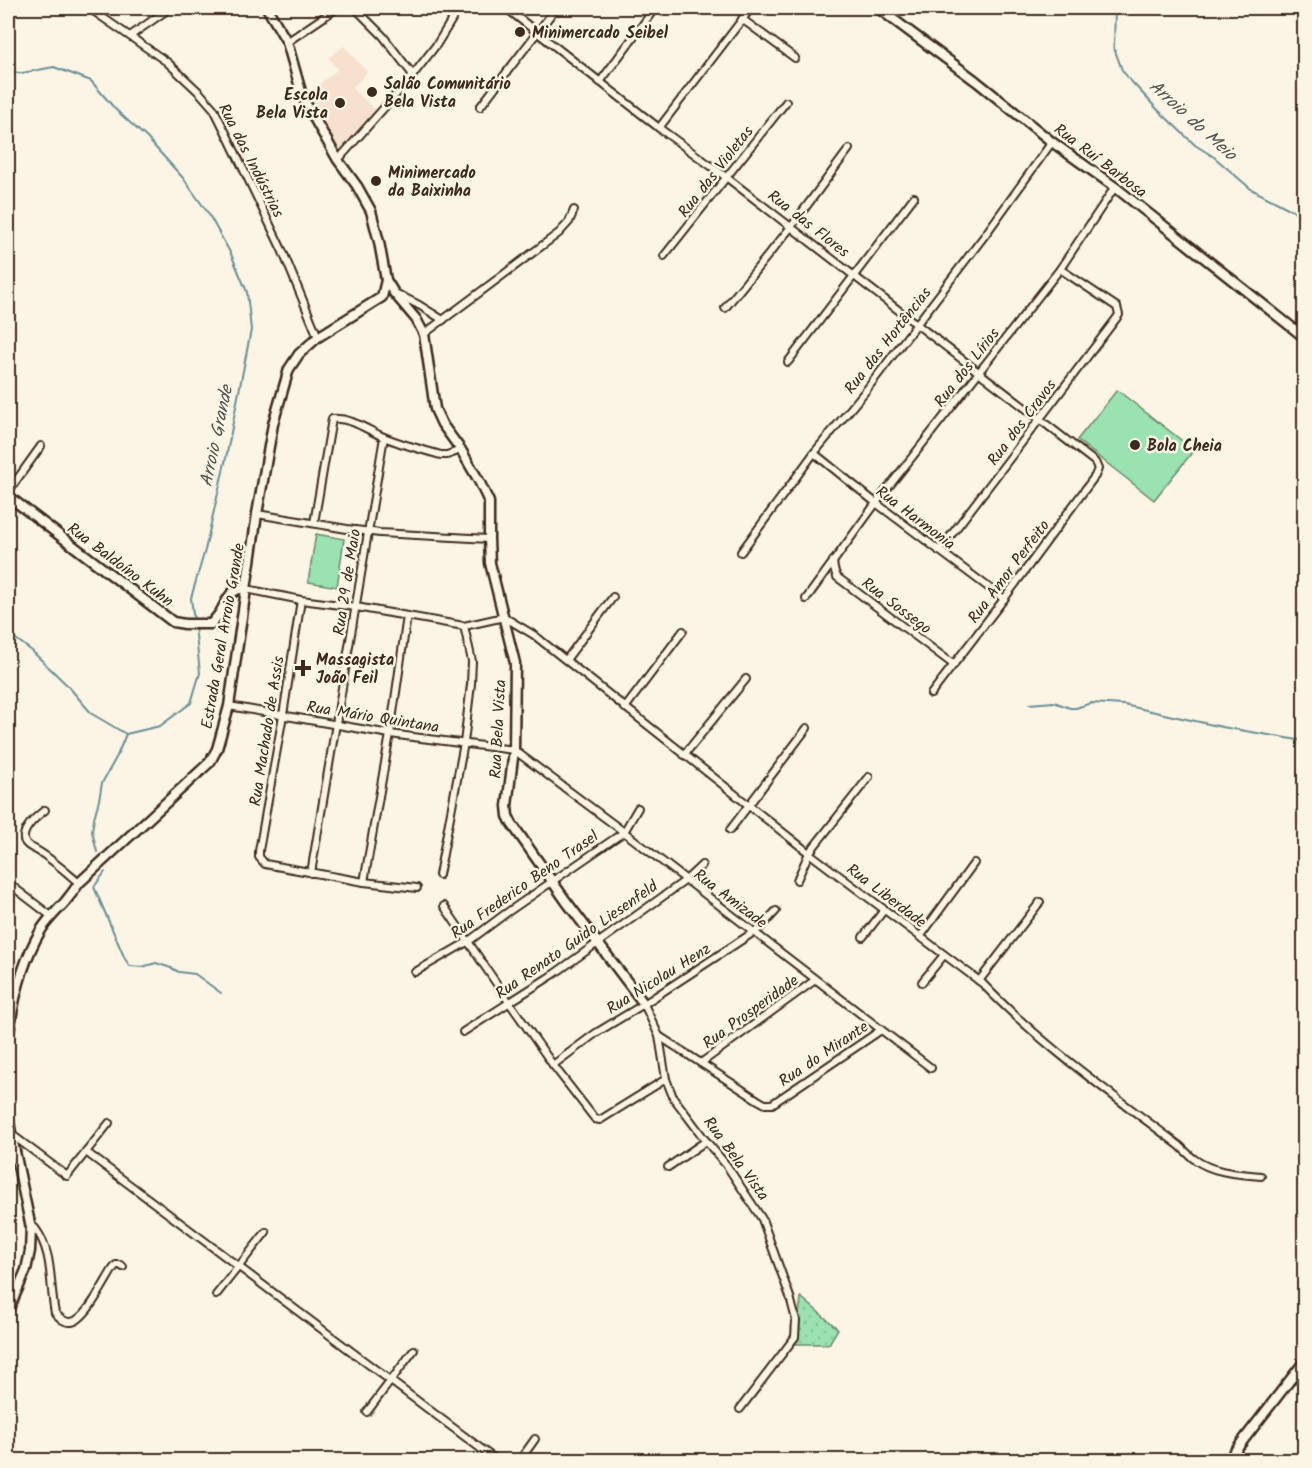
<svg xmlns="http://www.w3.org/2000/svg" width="1312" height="1468" font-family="Kalam,sans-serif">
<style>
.built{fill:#f5e1cd}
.green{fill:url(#green-dots);stroke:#6a8668;stroke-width:1.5}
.pitch{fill:#9ae2b1;stroke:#6a8668;stroke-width:1.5}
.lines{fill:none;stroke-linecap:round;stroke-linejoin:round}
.stream{stroke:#698f96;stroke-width:2}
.street-casing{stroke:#3b2a1e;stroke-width:10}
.secondary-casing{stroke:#3b2a1e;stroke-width:13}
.street{stroke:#fcf5e5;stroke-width:6}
.secondary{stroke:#fcf5e5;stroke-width:8}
.poi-dot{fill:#3b2a1e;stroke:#fcf5e5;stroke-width:2}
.labels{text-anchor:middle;stroke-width:5;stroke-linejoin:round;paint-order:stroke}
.poi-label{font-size:16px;font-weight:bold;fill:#3b2a1e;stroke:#fcf5e5;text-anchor:start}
.street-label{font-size:16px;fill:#3b2a1e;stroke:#fcf5e5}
.water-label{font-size:18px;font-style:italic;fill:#4e5450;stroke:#fcf5e5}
</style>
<defs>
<pattern id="green-dots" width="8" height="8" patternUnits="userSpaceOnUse" patternTransform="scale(1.5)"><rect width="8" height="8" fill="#9ae2b1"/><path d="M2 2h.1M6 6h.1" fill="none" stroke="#86c298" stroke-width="1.8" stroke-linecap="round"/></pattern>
</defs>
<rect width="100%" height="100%" fill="#fcf5e5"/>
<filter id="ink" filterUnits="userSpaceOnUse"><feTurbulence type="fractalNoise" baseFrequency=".0167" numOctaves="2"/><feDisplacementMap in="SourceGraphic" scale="12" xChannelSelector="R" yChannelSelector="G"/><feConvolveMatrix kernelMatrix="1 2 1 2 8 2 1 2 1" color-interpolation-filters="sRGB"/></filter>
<g filter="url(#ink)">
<polygon class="built" points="344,46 367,72 352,89 377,111 338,152 306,95 338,69 328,58"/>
<polygon class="green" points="801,1297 838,1329 829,1344 796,1344"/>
<g class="pitch">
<polygon points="1117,390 1194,450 1154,500 1077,440"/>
<polygon points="316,534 344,539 337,587 308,582"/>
</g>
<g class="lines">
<g class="stream">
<polyline points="1115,8 1114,48 1122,70 1129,79 1158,110 1195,145 1214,157 1251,189 1301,215 1304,219"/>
<polyline points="8,72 22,73 54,67 91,81 116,110 147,138 183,178 208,213 231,254 247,292 251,330 226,458 205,550 191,598 194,621"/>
<polyline points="8,633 32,651 68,686 92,714 126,734 160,726 191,703 200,673 195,626"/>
<polyline points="1029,704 1054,702 1070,708 1076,708 1091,703 1124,705 1222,727 1304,741"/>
<polyline points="97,852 92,831 94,818 99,800 102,783 117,756 126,734"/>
<polyline points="105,872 94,887 125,959 130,966 142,967 156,963 171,968 179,972 195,974 221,993"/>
</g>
<g class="street-casing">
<g id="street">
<polyline points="89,8 167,62 200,93 214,109 229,139 283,252 318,337"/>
<polyline points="355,8 383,36 413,75"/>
<polyline points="506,8 659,128 726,177 1095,462 1098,469 1095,476 1004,599 931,694"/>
<polyline points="742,19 795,58"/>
<polyline points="130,36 170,8"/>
<polyline points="287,42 337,8"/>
<polyline points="600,82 655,8"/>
<polyline points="480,107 556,8"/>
<polyline points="659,128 751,8"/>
<polyline points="338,160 413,75 437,44 459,8"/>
<polyline points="664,256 786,102"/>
<polyline points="397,294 419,305 443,320"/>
<polyline points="725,308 791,227 849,149"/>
<polyline points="424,334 559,233 569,222 574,210"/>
<polyline points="788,362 914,197"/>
<polyline points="814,453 876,503 1004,599"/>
<polyline points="8,492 41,446"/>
<polyline points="257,514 347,529 380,533 489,539"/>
<path d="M314,523L332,419C352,417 368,431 386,438C404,445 423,450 441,455H447L461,450"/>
<polyline points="939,551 1119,315 1117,307 1060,269"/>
<polyline points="741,552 814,453 867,389 985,235 1052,142"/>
<polyline points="833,561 834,569 837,577 954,665"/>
<path d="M246,589L301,600L356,607L464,626L504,617L534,635L809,853L982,983C1041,1045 1112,1094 1180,1146C1184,1150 1189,1155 1194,1159C1213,1173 1238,1174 1261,1176"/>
<polyline points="806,599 876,503 1060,269 1115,187"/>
<polyline points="301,600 283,715 259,851 259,857 265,864 364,882 417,888"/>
<polyline points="566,660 613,597"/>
<polyline points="229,706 390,734 514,750 624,832 931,1068"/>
<polyline points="625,708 683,631"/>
<polyline points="684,755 746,679"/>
<path d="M45,810C37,816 22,829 24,840C26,846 33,848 38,851C53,860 66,872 79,883"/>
<polyline points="730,830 807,728"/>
<polyline points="311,873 384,437"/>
<polyline points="439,875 464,743 471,684 472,661 464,626"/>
<polyline points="797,880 809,853 869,777"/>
<polyline points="364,882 390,734 407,616"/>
<polyline points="8,883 51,916"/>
<polyline points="444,906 509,1002 553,1065 595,1119 600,1120 666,1079"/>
<polyline points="863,937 884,910"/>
<polyline points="920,937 974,863"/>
<polyline points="415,972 469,941 505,914 624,832 638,808"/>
<polyline points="979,981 1040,902"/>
<polyline points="8,982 17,989"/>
<polyline points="922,982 944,955"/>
<polyline points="644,1004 659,1036 666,1079 673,1097 706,1141 727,1166 762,1219 790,1297 796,1320 795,1337 740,1409"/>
<polyline points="463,1032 554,974 686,880 702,865"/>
<polyline points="659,1036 758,1100 765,1104 772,1104 881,1030"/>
<polyline points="701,1063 815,980"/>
<polyline points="553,1065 596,1033 644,1004 760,928 776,911"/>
<polyline points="11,1134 67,1176 109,1123"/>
<polyline points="86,1152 496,1460"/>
<polyline points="668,1167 706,1141"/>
<path d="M31,1228H35C54,1253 49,1284 55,1313C59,1317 64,1323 71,1322C86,1321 105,1281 113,1269L116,1265H120L123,1267"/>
<polyline points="216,1295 266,1232"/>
<polyline points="367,1412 414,1350"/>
<polyline points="520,1460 535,1439"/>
</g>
</g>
<g class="secondary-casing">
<g id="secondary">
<polyline points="267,8 287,42 302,95 306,104 338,160 357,186 371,211 379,242 386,280 394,293 416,319 424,334 435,409 442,424 461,450 479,481 489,502 489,539 490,563 515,663 514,750 507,806 508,816 512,824 566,901 644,1004"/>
<polyline points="878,8 976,81 1052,142 1115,187 1304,337"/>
<path d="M8,496L173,622L185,624H211C214,620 219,615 221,611C227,600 231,587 246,589"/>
<path d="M8,1042C12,1004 21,964 41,930C48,919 57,911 65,902C70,896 75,889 79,883L210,762L217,749L229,706L257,514L273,424L289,369L299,354L318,337L382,297L386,280"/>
<polyline points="8,1118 31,1228 30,1251 26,1270 12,1302 8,1309"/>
<polyline points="1228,1460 1304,1362"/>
</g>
</g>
<use href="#street" class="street"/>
<use href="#secondary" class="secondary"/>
</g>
</g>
<g class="poi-dot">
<circle cx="520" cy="32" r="6"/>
<circle cx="372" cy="92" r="6"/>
<circle cx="340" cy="103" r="6"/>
<circle cx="376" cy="181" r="6"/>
<circle cx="1135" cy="445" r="6"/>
<path d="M300 659h6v6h6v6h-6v6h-6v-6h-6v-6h6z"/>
</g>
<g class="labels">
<g class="poi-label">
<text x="532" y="38">Minimercado Seibel</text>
<text x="384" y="89">Salão Comunitário<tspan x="384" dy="18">Bela Vista</tspan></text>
<text x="328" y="100" text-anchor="end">Escola<tspan x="328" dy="18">Bela Vista</tspan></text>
<text x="388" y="178">Minimercado<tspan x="388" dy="18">da Baixinha</tspan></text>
<text x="1147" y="451">Bola Cheia</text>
<text x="316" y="665">Massagista<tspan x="316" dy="18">João Feil</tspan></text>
</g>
<g class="street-label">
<text transform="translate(252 160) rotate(63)" y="6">Rua das Indústrias</text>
<text transform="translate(1101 160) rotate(37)" y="6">Rua Ruí Barbosa</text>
<text transform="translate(715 171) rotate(-52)" y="6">Rua das Violetas</text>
<text transform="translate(809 223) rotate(38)" y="6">Rua das Flores</text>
<text transform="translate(887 340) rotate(-52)" y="6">Rua das Hortências</text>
<text transform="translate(966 367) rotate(-52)" y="6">Rua dos Lírios</text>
<text transform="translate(1021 422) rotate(-53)" y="6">Rua dos Cravos</text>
<text transform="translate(916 517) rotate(37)" y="6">Rua Harmonia</text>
<text transform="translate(121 564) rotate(37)" y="6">Rua Baldoíno Kuhn</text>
<text transform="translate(1008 571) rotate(-53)" y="6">Rua Amor Perfeito</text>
<text transform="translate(346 582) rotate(-81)" y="6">Rua 29 de Maio</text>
<text transform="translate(897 605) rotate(37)" y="6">Rua Sossego</text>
<text transform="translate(222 636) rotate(-80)" y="6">Estrada Geral Arroio Grande</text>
<text transform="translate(373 716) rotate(9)" y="6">Rua Mário Quintana</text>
<text transform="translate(497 729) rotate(-87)" y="6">Rua Bela Vista</text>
<text transform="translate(266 731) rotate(-81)" y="6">Rua Machado de Assis</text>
<text transform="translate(524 884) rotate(-35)" y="6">Rua Frederico Beno Trasel</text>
<text transform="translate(887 895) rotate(37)" y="6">Rua Liberdade</text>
<text transform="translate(731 898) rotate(37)" y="6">Rua Amizade</text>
<text transform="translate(576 939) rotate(-35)" y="6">Rua Renato Guido Liesenfeld</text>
<text transform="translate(658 978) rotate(-32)" y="6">Rua Nicolau Henz</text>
<text transform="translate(750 1011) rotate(-36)" y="6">Rua Prosperidade</text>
<text transform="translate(823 1053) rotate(-34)" y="6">Rua do Mirante</text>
<text transform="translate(737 1158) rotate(54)" y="6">Rua Bela Vista</text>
</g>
<g class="water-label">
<text transform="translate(1193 120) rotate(42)" y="6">Arroio do Meio</text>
<text transform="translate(216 436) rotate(-78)" y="6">Arroio Grande</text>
</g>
</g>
<rect width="1312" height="1468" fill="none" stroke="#fcf5e5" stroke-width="30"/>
<rect x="15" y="15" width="1282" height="1438" fill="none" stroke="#3b2a1e" stroke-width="2" filter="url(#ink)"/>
</svg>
